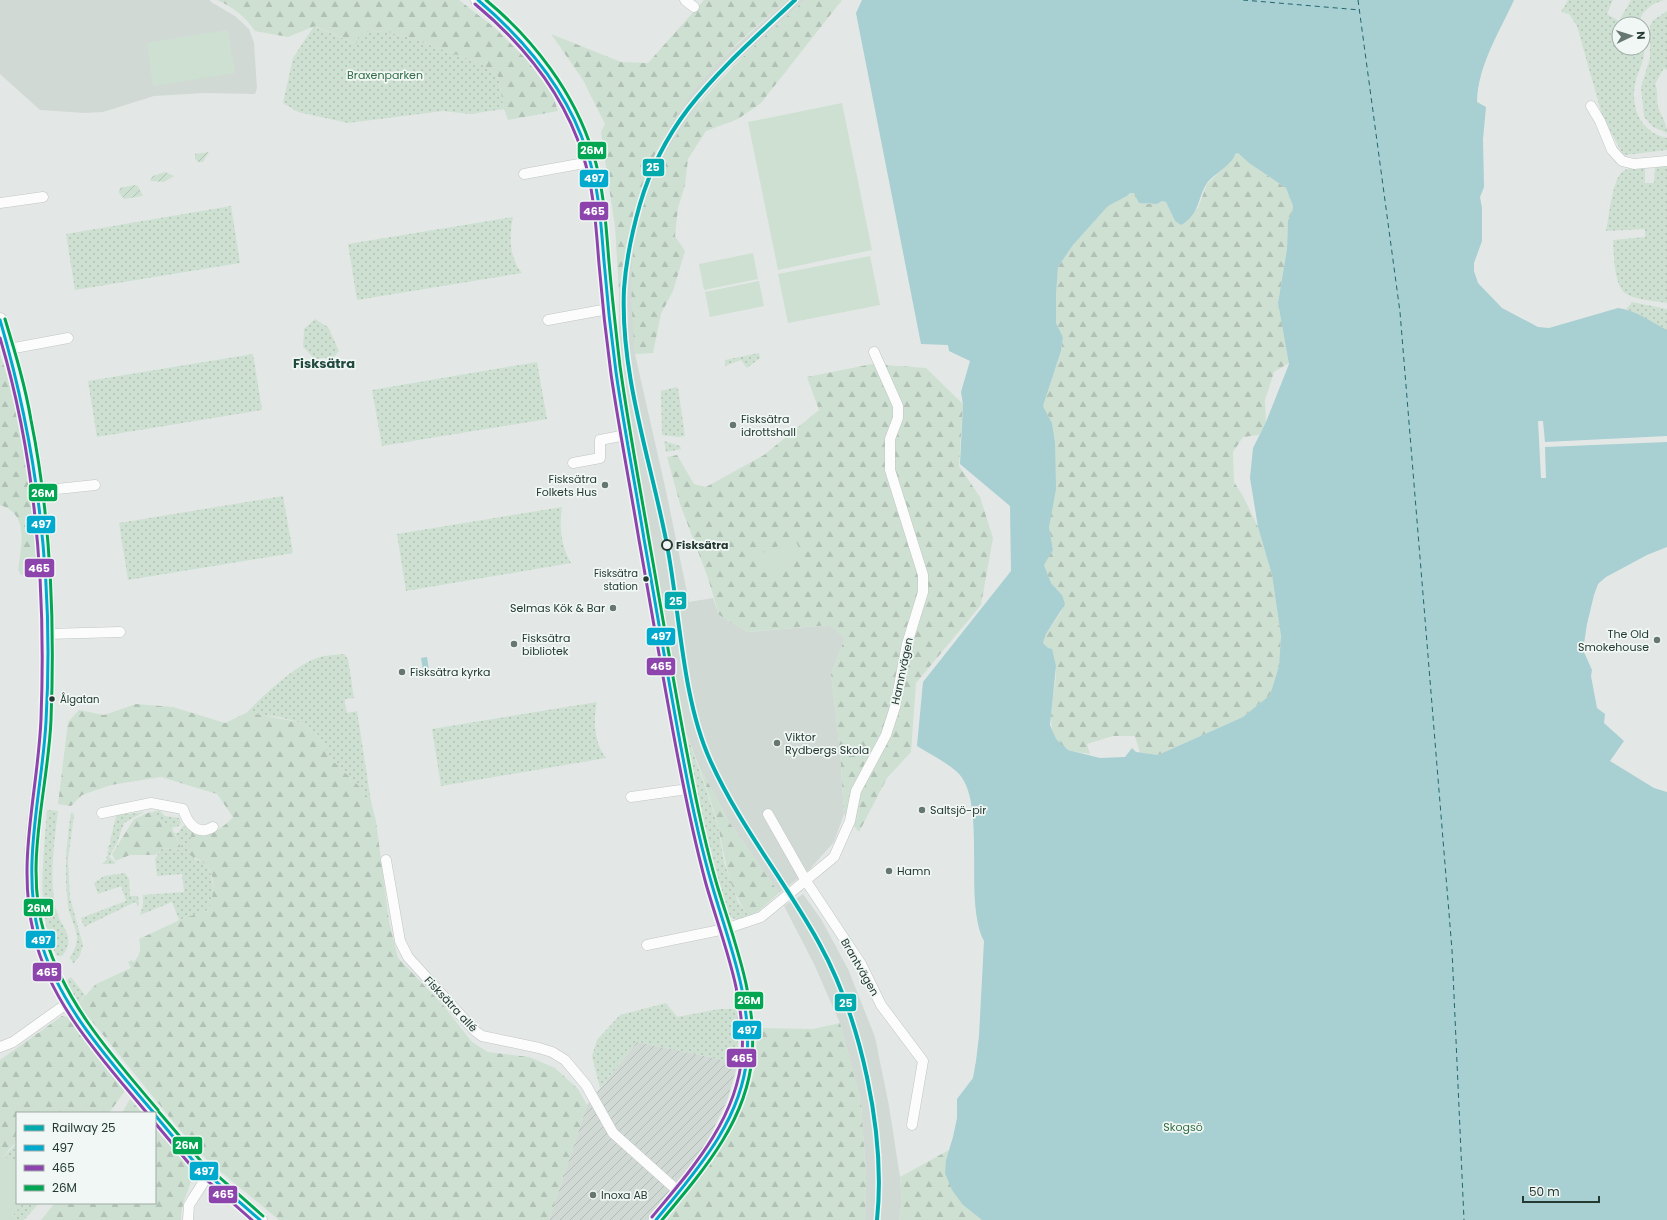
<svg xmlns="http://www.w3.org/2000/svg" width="1667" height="1220" font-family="Poppins,sans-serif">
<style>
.built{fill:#d1d9d5}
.industrial{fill:url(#industrial-furrows)}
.grass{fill:url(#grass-dots)}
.forest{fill:url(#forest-firs)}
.garden{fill:url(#garden-furrows)}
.pitch{fill:#cee0d2}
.water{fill:#a8cfd2;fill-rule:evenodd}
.pier{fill:#e3e8e6}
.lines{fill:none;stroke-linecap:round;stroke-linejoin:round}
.ferry{stroke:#23666f;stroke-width:1;stroke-dasharray:5 4;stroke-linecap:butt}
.street-casing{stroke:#c0c5c3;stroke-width:11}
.secondary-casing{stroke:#c0c6c3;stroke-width:15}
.street{stroke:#fbfcfb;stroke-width:10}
.secondary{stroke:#fbfcfb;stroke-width:14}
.bus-1-casing{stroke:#f1f7f4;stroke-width:6}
.bus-2-casing{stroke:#f1f7f4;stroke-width:6}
.bus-3-casing{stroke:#f1f7f4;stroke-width:6}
.bus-1{stroke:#00a9ce;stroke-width:3}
.bus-2{stroke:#8e44ad;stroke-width:3}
.bus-3{stroke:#00a651;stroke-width:3}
.rail-1-casing{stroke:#f1f7f4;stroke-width:7}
.rail-1{stroke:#00aaad;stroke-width:4}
.poi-dot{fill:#667671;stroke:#f1f7f4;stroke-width:1.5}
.stop-dot{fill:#f1f7f4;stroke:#233932;stroke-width:2}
.bus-dot{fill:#233932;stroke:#f1f7f4;stroke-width:1.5}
.labels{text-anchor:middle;stroke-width:3.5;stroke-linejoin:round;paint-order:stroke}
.bus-label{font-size:10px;fill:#233932;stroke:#f1f7f4;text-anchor:end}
.park-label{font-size:11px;fill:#316c45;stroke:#f1f7f4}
.poi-label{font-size:11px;fill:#233932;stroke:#f1f7f4;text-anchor:start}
.stop-label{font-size:11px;font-weight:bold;fill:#233932;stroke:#f1f7f4;text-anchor:start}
.street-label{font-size:11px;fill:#233932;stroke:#f1f7f4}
.quarter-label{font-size:13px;font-weight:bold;fill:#21493d;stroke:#f1f7f4}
.line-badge{stroke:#f1f7f4;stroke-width:1.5}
.badge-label{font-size:11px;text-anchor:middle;font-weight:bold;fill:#fff}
</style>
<defs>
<pattern id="industrial-furrows" width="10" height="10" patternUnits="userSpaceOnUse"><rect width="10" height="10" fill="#d1d9d5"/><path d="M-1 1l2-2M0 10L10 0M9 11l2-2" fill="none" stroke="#b3bbb7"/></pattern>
<pattern id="grass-dots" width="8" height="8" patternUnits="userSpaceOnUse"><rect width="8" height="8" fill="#cee0d2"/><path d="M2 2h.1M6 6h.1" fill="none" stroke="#b1c1b5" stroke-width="1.8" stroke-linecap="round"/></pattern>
<pattern id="forest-firs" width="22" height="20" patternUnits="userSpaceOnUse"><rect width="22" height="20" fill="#cee0d2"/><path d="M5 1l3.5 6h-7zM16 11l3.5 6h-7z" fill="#b1c1b5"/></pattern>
<pattern id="garden-furrows" width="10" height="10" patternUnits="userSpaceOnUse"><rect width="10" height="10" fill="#cee0d2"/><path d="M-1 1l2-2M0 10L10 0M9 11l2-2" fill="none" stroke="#b1c1b5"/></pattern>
</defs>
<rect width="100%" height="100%" fill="#e3e8e6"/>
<g class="built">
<polygon points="0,0 210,0 211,2 235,16 249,29 254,43 257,88 255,94 205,93 154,96 103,112 85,113 40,110 0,74"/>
<polygon points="787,0 805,0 729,69 701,100 633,259 632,298 635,354 666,491 689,602 713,598 719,615 748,632 830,625 845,638 831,674 840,751 844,814 834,842 809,870 779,893 729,822 698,764 684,726 619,350 619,292 628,228 644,177 671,123 692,92 717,63"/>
<polygon points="803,894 821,919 848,969 875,1037 889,1106 900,1177 902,1201 899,1220 865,1220 866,1176 861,1102 840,1023 814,964 784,906"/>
</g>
<polygon class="industrial" points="637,1042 738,1063 727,1101 702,1152 648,1220 549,1220 587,1105"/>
<g class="grass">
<path d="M1568,0H1613L1607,14L1619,21L1631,0H1664C1651,4 1641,11 1639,24H1619V48H1643V44C1647,58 1640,66 1636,80C1629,105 1640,133 1667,138V150L1626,155L1622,153L1602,115L1577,26L1569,14L1561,12Z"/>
<path d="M1667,11V70L1664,68L1655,84C1659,92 1656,98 1658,106C1660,115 1667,122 1667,133L1653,127L1644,117L1641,87L1650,58V27L1652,21Z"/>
<polygon points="314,26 356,44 358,36 370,31 388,32 411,38 482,64 498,76 504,109 470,114 443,111 348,123 298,112 283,103 293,58"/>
<path d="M1661,164H1667V303C1655,301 1639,300 1628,295C1613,288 1614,254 1613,240L1645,237V229L1606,231C1609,217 1612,183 1621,173C1627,167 1638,167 1645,166V183H1654L1655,168Z"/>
<polygon points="231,206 240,263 75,290 66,234"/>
<path d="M513,217C509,236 509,258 522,273L357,300L348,244Z"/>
<polygon points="1632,302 1667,309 1667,330 1626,309"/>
<polygon points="315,319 328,327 339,351 334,357 315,359 303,347 304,329"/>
<polygon points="759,353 760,358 747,368 741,360 725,366 725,360"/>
<polygon points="253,354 262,410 97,437 88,381"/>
<polygon points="537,362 547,419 382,446 372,390"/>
<polygon points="676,387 678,388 685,436 679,437 662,435 661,391"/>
<polygon points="664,441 680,446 681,449 666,452"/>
<polygon points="283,496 293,553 128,580 119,523"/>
<path d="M562,507C559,526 561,547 571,563L406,591L397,534Z"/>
<path d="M344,654L348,659L354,698L345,699V704L347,713L357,711L372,808L362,789L332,760L317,734L302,723L279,717L246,713C263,696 294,666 317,658C325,655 335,655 344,654Z"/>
<path d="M597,702C593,721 594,742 606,758L441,786L432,729Z"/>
<path d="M684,726L707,792L718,826L724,862L738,902L749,916C737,921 732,920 723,911L695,792Z"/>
<path d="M47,810L58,811C54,843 49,878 56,909C60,927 78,937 62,956H57C35,916 44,854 47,810Z"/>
<polygon points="128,810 128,814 144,812 124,823 117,843 109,857 115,862 118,860 114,864 102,864 107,859 106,857 108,855 107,852 109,850 107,847 111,844 110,841 117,812"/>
<polygon points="159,810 165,816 179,818 181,823 179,826 172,828 157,819 152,812"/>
<path d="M72,812L74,815L68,860L70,898L83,945L80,955L73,964L70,957C74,951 77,945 77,937C76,926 69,916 68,905C64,874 66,843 71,813Z"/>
<path d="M187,825L192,831L194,859C197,860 201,861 203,862C214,869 218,903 206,911C199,916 187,916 179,920L172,902L140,915L143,905V895L184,892L182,874L157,876L155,859L162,848L182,850L175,833H178L183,826Z"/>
<polygon points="125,873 129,879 130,896 138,896 139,904 138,906 135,902 84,927 81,918 126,901 121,886 98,894 94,883 104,876"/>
<polygon points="71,977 85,995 78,1004 66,984 67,980"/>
<polygon points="666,1003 677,1017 719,1009 738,1009 738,1063 637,1042 600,1088 592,1056 597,1040 620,1015"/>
<polygon points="17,1143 17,1167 4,1156"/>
<polygon points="23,1203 39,1203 24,1220 9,1220"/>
</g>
<g class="forest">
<path d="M217,0H459L495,28L527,60L552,94L558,111L508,120L504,109L498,76L482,64L411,38L388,32L370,31L359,36L356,44L315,26L288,37L255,31C246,17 233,7 217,0Z"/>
<path d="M704,0H787C763,21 738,41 717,64C655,130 629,203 619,292L615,227L601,132L605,124L583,80L551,34L621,62L648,63Z"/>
<path d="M805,0H842L761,103L738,119L706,131L688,159L685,185L678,208L675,236L685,251L673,291L661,314L653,353L635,354C632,314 628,270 637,230C661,125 729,69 805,0Z"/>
<path d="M1238,153L1249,163L1286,188L1293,206L1292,213L1288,220L1287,249L1278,303L1289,363L1274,372L1265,400L1266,422L1259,435L1243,437L1233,452L1234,482L1243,496L1258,527L1272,575L1281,636L1279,666L1270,695L1243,717L1158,755L1140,753L1135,736H1113L1087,744L1090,754C1084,753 1076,752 1069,750C1038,738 1057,692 1056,668C1055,660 1049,649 1043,643L1046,634L1061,612L1062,595L1051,583L1044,565L1053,549L1049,527L1055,442L1052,423L1043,406L1061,351L1063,337L1056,323V295L1058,267L1073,245L1108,206L1127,196L1130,193H1134L1147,204H1157L1162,201L1166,202L1175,221L1198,208L1207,184L1231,161L1235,154Z"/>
<path d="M0,354L21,418L42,560L32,575H21L18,570C21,547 30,514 0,505Z"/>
<polygon points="872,364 926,368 963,404 959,466 980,497 993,538 981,605 916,683 911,752 887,778 859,832 844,814 840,751 831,674 845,638 829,625 748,632 719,615 708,578 680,504 667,457 677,455 694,484 706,487 764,455 819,410 807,377"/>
<path d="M136,704L173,707L225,723L246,713L263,715L302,723L317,734L332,760L362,789L371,802L376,821L389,921L398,958L443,1005L472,1042L488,1052L529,1057L555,1068L578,1089L587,1105L549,1220H279L208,1161L180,1130L78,1004L96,984L131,968L128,962L132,960L134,962C141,954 141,948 139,939L184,918L207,911C215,897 217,874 204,863C199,859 194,859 188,853L192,831C212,834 219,832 233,817L217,794L161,777L111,785L82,795L71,806L58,804L68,722L79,710L104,715Z"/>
<path d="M698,764L729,822L779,893L759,911L749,916C727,888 726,860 718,826C713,805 705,785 698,764Z"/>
<polygon points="150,812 156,815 157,819 171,826 182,850 163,848 156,855 130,855 118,860 115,860 112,854 134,819"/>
<polygon points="62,1016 71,1017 125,1091 109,1113 17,1113 17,1143 11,1147 0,1161 0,1060"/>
<polygon points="840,1023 861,1102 866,1176 865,1220 667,1220 712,1162 734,1127 744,1105 756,1065 757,1028 813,1029"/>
<polygon points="130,1099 142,1113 122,1113"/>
<path d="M155,1128L193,1171C191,1190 181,1199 181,1220H41L55,1203H155Z"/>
<polygon points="949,1150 946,1160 963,1205 982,1220 899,1220 902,1201 900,1177"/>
</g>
<g class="garden">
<polygon points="209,152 203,162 198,162 195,159 195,154"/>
<polygon points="165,172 174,176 164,182 150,181 153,176"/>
<polygon points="134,185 138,186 143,196 124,199 119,193 120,188"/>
</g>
<g class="pitch">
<polygon points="228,30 235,73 153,86 147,43"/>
<polygon points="842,103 872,250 778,270 748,122"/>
<polygon points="753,253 758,279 704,290 699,264"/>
<polygon points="870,256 880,305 788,323 778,274"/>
<polygon points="759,281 764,306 710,317 705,292"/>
<polygon points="795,539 803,557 764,573 757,555"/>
<polygon points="4,1156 17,1167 17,1203 23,1203 9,1220 0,1220 0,1161"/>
</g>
<g class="water">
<path d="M862,0H1514C1499,33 1478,65 1477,102L1486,107L1483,139L1484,187L1480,197L1482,208V241L1474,263V271L1478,283L1502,308L1538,327L1549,328L1618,308C1636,310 1651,322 1667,330V547L1647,555L1606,577L1598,584L1594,595L1587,624L1583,650L1592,670L1591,676L1597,708L1605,714L1604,723L1624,741L1610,761L1654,788L1667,792V1220H982L963,1205L952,1190L945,1173L946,1160L953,1137L957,1118V1099L973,1078L976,1061L979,1036L984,941C962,899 989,799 956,771C944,761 930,754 917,746L923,682L1011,571L1010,506L960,464L963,405L961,392L970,361L949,351L948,345L921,344L856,13ZM1238,153L1249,163L1286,188L1293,206L1292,213L1288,220L1287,249L1278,303L1289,364L1266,422L1253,448L1250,478L1258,527L1272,575L1281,636L1279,666L1270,695L1243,717L1158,755L1136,752L1132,748L1125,757L1100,758L1068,750L1056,739L1050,725L1056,666L1052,649L1048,648L1043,643L1046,634L1065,604L1062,595L1051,583L1044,565L1053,550L1049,527L1056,489L1055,442L1052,423L1043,406L1061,351L1063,337L1056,323V295L1058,267L1073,245L1108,206L1127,196L1130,193H1134L1139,203L1157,204L1162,201L1166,202L1175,221L1181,225C1200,214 1197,199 1207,183C1213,175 1234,163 1235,154Z"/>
<polygon points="427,657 430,676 424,677 421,658"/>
</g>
<polygon class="pier" points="1538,421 1543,421 1545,442 1667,436 1667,442 1545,447 1546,478 1541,478"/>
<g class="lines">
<g class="ferry">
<polyline points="1243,0 1360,10"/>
<polyline points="1358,0 1400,312 1452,950 1464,1220"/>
</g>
<g class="street-casing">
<g id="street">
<polyline points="685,0 694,7"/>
<polyline points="1591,106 1600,121 1612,150 1622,161 1634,164 1667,161"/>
<polyline points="524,174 590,162"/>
<polyline points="0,203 43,197"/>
<polyline points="548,320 608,309"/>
<polyline points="9,349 68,338"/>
<polyline points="573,463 600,458 600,440 626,435"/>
<polyline points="38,491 95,485"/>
<polyline points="48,634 120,632"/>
<polyline points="631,797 688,789"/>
<path d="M102,813L151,803L183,809C187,822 197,837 213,827"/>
<polyline points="768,814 806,881 861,964 881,1005 923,1061 912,1125"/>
<polyline points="386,860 400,941 408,957 474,1030 482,1036 539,1048 552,1052 565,1060 586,1085 613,1133 679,1192"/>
<polyline points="647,945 725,929 761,917 834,857 850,821 856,791 886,735 895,707 907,644 923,592 923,575 890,470 890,439 898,418 898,406 874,352"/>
<polyline points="0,1047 13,1042 69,1002"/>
<polyline points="188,1220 189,1205 208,1175"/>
</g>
</g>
<g class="secondary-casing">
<g id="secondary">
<path d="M478,0C524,36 562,85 583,139C598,177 601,221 604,261C607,298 611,335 616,372C627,445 641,518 653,591C669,681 683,771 705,860C721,925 753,989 747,1057C742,1121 695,1172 656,1220"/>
<path d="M0,320C43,452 52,585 46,722C42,794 20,863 39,935C57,1003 109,1060 154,1113"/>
<polyline points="155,1115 196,1164 260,1220"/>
</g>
</g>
<use href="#street" class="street"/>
<use href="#secondary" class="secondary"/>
<g class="bus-1-casing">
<g id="bus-1">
<path d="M478,0C526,41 568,91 587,152C599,187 601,224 604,261C607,298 611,335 616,372C624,428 635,483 644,539C657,612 669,685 683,758C691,801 700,844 712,885C728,941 752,998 747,1057C741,1122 695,1172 656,1220"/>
<path d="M0,320C39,453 54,584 46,722C42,793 21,864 39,935C57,1004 109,1060 154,1113"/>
<polyline points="155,1115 196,1164 260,1220"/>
</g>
</g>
<g class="bus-2-casing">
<g id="bus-2">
<path d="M475,4C523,44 564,94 583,155C594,190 596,227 599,264C602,300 606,337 611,374C619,429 630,485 639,540C652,613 664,685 678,758C686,800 695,843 706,884C722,940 746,996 742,1055C737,1119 691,1170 652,1217"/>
<path d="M0,338C37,462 46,590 41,719C38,792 16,862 34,935C50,1004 103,1060 147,1113"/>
<polyline points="155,1123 192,1167 252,1220"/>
</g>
</g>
<g class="bus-3-casing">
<g id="bus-3">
<path d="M486,0C534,40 574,92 593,153C604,188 606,226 609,262C612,297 616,332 620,366C628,424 639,482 649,540C662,613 674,686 688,758C696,801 705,844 717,885C734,941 757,998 752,1057C747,1121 702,1172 662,1220"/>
<path d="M5,319C15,352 25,385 31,420C51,519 55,619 51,720C48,791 23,865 45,936C65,1004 113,1057 158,1110"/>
<polyline points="159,1112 200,1160 263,1216"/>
</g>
</g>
<use href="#bus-1" class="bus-1"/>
<use href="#bus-2" class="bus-2"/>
<use href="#bus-3" class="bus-3"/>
<g class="rail-1-casing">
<path id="rail-1" d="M795,0C758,35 719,69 688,109C666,138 650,170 640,204C632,232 626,260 624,289C620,375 651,461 667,545C680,612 682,698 710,760C739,825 785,881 819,943C861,1019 886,1134 877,1220"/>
</g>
<use href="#rail-1" class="rail-1"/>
</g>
<g class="poi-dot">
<circle cx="733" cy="425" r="4"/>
<circle cx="605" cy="485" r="4"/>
<circle cx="613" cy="608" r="4"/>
<circle cx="1657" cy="640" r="4"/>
<circle cx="514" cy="644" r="4"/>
<circle cx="402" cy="672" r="4"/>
<circle cx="777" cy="743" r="4"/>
<circle cx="922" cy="810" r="4"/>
<circle cx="889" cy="871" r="4"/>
<circle cx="593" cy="1195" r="4"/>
</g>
<circle class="stop-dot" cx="667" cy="545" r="5"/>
<g class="bus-dot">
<circle cx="646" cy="579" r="3.5"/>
<circle cx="52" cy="699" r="3.5"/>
</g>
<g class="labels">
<g class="bus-label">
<text x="638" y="577">Fisksätra<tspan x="638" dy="13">station</tspan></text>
<text x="60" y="703" text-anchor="start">Ålgatan</text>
</g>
<g class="park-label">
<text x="385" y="79">Braxenparken</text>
<text x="1183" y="1131">Skogsö</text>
</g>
<g class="poi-label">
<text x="741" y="423">Fisksätra<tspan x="741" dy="13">idrottshall</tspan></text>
<text x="597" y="483" text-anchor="end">Fisksätra<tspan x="597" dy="13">Folkets Hus</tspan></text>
<text x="605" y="612" text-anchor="end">Selmas Kök &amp; Bar</text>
<text x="1649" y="638" text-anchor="end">The Old<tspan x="1649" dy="13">Smokehouse</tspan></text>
<text x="522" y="642">Fisksätra<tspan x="522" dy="13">bibliotek</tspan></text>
<text x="410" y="676">Fisksätra kyrka</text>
<text x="785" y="741">Viktor<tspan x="785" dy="13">Rydbergs Skola</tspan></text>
<text x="930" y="814">Saltsjö-pir</text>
<text x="897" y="875">Hamn</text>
<text x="601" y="1199">Inoxa AB</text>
</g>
<g class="stop-label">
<text x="676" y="549">Fisksätra</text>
</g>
<g class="street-label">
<text transform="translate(902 671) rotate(-78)" y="4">Hamnvägen</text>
<text transform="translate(860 967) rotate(60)" y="4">Brantvägen</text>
<text transform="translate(451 1004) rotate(47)" y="4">Fisksätra allé</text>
</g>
<g class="quarter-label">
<text x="324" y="368">Fisksätra</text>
</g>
</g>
<g class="line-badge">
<rect x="577" y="141" width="30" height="19" rx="4" fill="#00a651"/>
<rect x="642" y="158" width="23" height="19" rx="4" fill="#00aaad"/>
<rect x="579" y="169" width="30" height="19" rx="4" fill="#00a9ce"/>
<rect x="579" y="201" width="30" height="20" rx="4" fill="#8e44ad"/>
<rect x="28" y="483" width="30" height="19" rx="4" fill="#00a651"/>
<rect x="26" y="515" width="30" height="19" rx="4" fill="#00a9ce"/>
<rect x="24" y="558" width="31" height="20" rx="4" fill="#8e44ad"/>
<rect x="664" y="591" width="23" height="19" rx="4" fill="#00aaad"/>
<rect x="646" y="627" width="30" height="19" rx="4" fill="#00a9ce"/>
<rect x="646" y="657" width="30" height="19" rx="4" fill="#8e44ad"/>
<rect x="23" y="898" width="31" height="19" rx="4" fill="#00a651"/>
<rect x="25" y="930" width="31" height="19" rx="4" fill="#00a9ce"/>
<rect x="32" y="962" width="30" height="20" rx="4" fill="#8e44ad"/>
<rect x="734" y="991" width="30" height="19" rx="4" fill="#00a651"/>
<rect x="834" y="993" width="23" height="19" rx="4" fill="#00aaad"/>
<rect x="732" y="1020" width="30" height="20" rx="4" fill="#00a9ce"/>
<rect x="726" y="1048" width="31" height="20" rx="4" fill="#8e44ad"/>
<rect x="172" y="1136" width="31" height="19" rx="4" fill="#00a651"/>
<rect x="189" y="1161" width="30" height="20" rx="4" fill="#00a9ce"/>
<rect x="208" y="1185" width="30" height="19" rx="4" fill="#8e44ad"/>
</g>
<g class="badge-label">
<text x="592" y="154">26M</text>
<text x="653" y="171">25</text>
<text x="594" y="182">497</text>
<text x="594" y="215">465</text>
<text x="43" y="497">26M</text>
<text x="41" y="528">497</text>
<text x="39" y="572">465</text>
<text x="676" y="605">25</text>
<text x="661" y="640">497</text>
<text x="661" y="670">465</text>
<text x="39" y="912">26M</text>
<text x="41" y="944">497</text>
<text x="47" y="976">465</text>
<text x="749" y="1004">26M</text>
<text x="846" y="1007">25</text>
<text x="747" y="1034">497</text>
<text x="742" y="1062">465</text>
<text x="187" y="1149">26M</text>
<text x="204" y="1175">497</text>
<text x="223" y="1198">465</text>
</g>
<rect x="16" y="1112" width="140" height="92" fill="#f1f7f4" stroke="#9faba6"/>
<rect x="24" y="1125" width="20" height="6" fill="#00aaad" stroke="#9faba6"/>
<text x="52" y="1132" font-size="12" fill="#233932">Railway 25</text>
<rect x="24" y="1145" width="20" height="6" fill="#00a9ce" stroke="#9faba6"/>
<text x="52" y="1152" font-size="12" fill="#233932">497</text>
<rect x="24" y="1165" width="20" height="6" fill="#8e44ad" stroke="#9faba6"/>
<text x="52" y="1172" font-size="12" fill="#233932">465</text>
<rect x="24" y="1185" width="20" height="6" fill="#00a651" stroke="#9faba6"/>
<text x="52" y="1192" font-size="12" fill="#233932">26M</text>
<g transform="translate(1631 36) rotate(86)"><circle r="19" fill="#f1f7f4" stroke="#9faba6"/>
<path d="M0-3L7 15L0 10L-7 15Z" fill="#667671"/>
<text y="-6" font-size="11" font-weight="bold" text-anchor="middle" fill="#233932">N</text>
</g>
<path d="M1523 1196v6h76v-6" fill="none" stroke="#233932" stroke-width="2"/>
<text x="1529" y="1196" font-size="12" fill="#233932" stroke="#f1f7f4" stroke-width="3" paint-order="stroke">50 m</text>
</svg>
